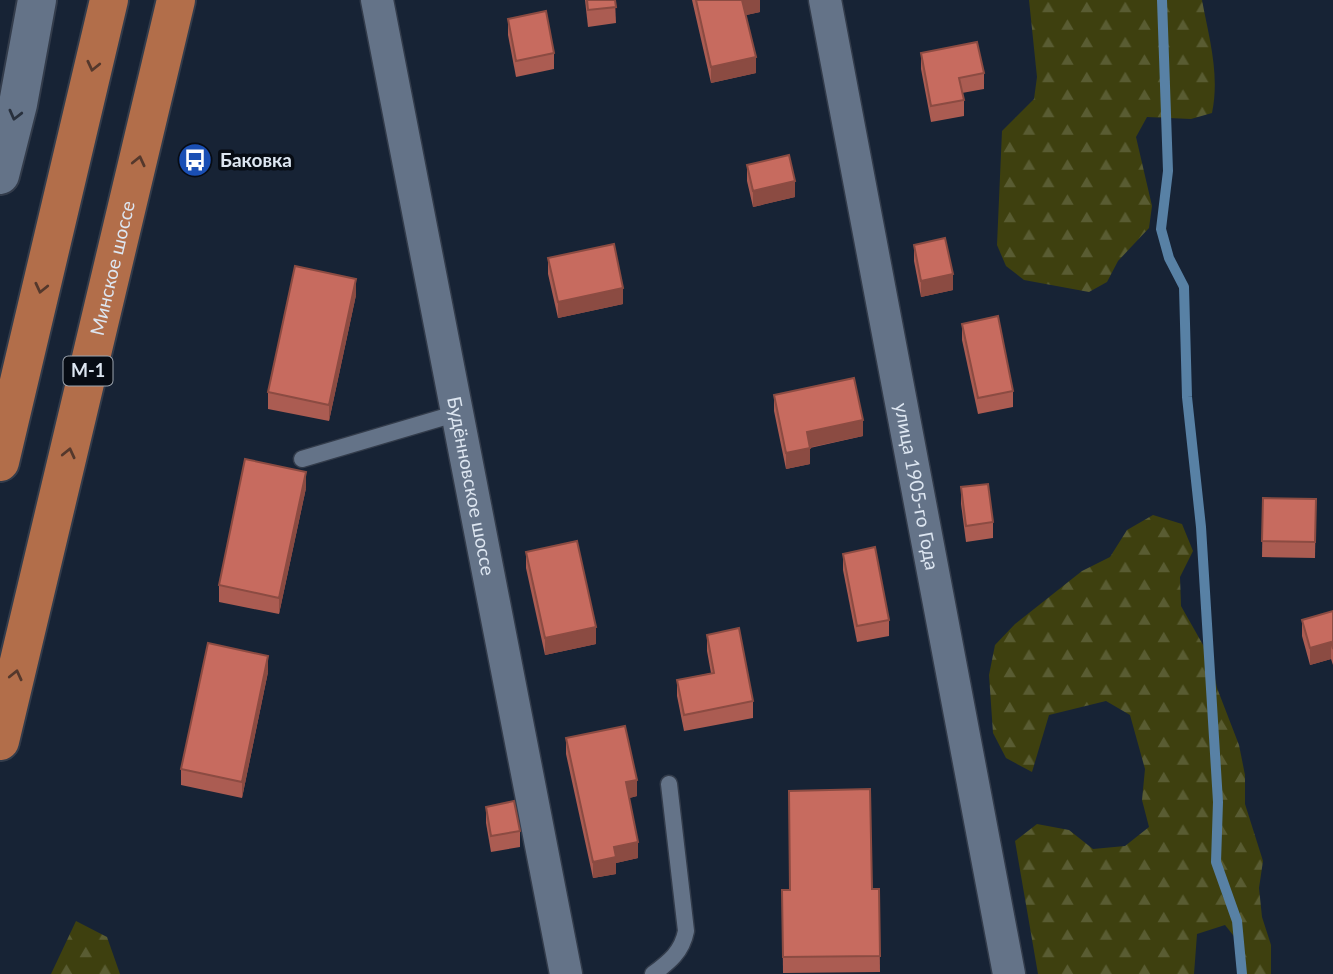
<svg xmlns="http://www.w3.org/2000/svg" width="1333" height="974" font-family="Lato,sans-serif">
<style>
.forest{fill:url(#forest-firs)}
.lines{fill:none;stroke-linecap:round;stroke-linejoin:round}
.stream{stroke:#5881a5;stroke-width:10}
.service-casing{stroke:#333c4b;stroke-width:19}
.minor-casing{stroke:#333c4b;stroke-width:35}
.secondary-casing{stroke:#333c4b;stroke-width:42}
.trunk-casing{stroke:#333c4b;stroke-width:42}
.service{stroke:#647388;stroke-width:16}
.minor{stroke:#647388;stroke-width:32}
.secondary{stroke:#647388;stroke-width:38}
.trunk{stroke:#b26e4a;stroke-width:38}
.wall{fill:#ab5c52}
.shaded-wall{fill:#8b4b42}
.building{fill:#c76b5f;stroke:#8b4b42;stroke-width:2}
.oneway{stroke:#54382c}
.oneway2{stroke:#28303d}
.labels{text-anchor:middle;stroke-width:7;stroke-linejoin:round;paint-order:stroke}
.shield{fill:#070c14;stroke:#9da5af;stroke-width:2}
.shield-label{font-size:18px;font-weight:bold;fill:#dde6f1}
.poi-label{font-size:19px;font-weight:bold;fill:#dde6f1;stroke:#070c14;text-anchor:start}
.street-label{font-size:19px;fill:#dde6f1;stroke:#070c14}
</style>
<defs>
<pattern id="forest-firs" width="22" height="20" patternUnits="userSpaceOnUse" patternTransform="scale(1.75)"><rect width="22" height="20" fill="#3e400f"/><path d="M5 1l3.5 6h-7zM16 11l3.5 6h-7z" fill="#595c32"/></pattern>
</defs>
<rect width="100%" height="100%" fill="#172335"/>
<g class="forest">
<path d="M1029,0H1202C1209,38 1220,74 1212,113L1191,119L1147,117L1136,137L1152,206L1149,228L1118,261L1107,282L1089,292L1024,280L1006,266L997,245L1002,131L1034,99L1037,77Z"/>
<polygon points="1153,515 1182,524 1193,551 1180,577 1181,606 1211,659 1217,688 1239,745 1245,775 1245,804 1263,861 1259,888 1262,917 1271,945 1271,974 1239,974 1241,945 1225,925 1197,934 1194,974 1038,974 1015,841 1037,824 1069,830 1093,849 1125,846 1149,827 1142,800 1145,769 1130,715 1106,701 1049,715 1032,772 1006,758 993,733 989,675 995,645 1015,624 1082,571 1110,557 1127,530"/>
<polygon points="76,921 107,937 120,974 51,974"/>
</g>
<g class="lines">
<polyline class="stream" points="1162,0 1168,171 1161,229 1169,258 1184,287 1187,397 1201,527 1218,802 1216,862 1237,921 1242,974"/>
<g class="service-casing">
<g id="service">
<polyline points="302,459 458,413"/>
<path d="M653,974C669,962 682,952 686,931L669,784"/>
</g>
</g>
<g class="minor-casing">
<g id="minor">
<path id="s1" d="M377,0L566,974"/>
<path id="s2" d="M825,0L1009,974"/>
</g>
</g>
<g class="secondary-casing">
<polyline id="secondary" points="0,175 18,104 37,0"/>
</g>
<g class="trunk-casing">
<g id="trunk">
<polyline points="0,462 109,0"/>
<path id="s3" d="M0,741L176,0"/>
</g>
</g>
<use href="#service" class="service"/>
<use href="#minor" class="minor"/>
<use href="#secondary" class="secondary"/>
<use href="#trunk" class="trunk"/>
</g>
<g class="wall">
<polygon points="585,0 615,0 616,23 588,27"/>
<polygon points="692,0 760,0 760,12 746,15 756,73 711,83"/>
<polygon points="508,19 554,53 554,69 516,77 508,35"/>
<polygon points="921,53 984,73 984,89 962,93 964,100 964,116 931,122 921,69"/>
<polygon points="747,165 795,197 753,207 747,181"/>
<polygon points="914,245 953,290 921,297 914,261"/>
<polygon points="548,258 623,304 558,318 548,274"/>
<polygon points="356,295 329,421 268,409 268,392"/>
<polygon points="962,324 1013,391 1013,407 978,414 962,340"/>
<polygon points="774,395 863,436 810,448 810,464 786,469 774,411"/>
<polygon points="961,487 993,522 993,538 966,542 961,504"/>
<polygon points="306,488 279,614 219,602 219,585"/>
<polygon points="1263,498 1316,499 1315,558 1262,557"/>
<polygon points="526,552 596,644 545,655 526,568"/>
<polygon points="843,554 889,620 889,636 857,642 843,570"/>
<polygon points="1333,611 1333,665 1331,659 1310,665 1302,636 1302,620"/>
<polygon points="707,635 753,701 753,718 684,731 677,696 677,680 711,673 707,651"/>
<polygon points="268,672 242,798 181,785 181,769"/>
<polygon points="566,738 637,796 629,798 638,858 616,863 616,874 593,878 566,754"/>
<polygon points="486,807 520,831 520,847 491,852 486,823"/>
<polygon points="879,889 880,972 783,973 782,890"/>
</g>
<g class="shaded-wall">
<polygon points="742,0 760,0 760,12 742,16"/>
<polygon points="756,57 756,73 711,83 711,67"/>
<polygon points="795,181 795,197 753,207 753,191"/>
<polygon points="953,274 953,290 921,297 921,281"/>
<polygon points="356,279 356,295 329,421 329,405"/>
<polygon points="623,288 623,304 558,318 558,302"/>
<polygon points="863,420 863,436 807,448 807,432"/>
<polygon points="810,448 810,464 786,469 786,453"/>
<polygon points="306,472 306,488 279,614 279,598"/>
<polygon points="596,627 596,644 545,655 545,638"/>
<polygon points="1331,642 1331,659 1310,665 1310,648"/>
<polygon points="268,656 268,672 242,798 242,782"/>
<polygon points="637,780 637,796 626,799 626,782"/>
<polygon points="638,842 638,858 616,863 616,874 593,878 593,862 614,847"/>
</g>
<g class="building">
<polygon points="587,0 615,0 616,7 588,10"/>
<polygon points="696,0 742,0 756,57 711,67"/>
<polygon points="546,11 554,53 516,61 508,19"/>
<polygon points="977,42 984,73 959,78 964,100 931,106 921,53"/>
<polygon points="789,155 795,181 753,191 747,165"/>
<polygon points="945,238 953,274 921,281 914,245"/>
<polygon points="614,244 623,288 558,302 548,258"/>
<polygon points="295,266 356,279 329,405 268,392"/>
<polygon points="998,316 1013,391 978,398 962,324"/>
<polygon points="854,378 863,420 807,432 810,448 786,453 774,395"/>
<polygon points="245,459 306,472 279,598 219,585"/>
<polygon points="988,484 993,522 966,526 961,487"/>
<polygon points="1263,498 1316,499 1315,542 1262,541"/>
<polygon points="577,541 596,627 545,638 526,552"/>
<polygon points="875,547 889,620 857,626 843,554"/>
<polygon points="1333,611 1333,649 1331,642 1310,648 1302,620"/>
<polygon points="739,628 753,701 684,715 677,680 714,673 707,635"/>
<polygon points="208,643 268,656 242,782 181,769"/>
<polygon points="625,726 637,780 626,782 638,842 614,847 616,857 593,862 566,738"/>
<polygon points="870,789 872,889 879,889 880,956 783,957 782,890 790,890 789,791"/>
<polygon points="514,801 520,831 491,836 486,807"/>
</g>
<defs><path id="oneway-chevron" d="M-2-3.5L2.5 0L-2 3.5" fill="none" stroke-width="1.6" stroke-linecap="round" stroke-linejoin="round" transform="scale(1.75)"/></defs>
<g class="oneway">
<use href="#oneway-chevron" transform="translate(93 66) rotate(103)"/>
<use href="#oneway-chevron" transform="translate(139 161) rotate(-77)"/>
<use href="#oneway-chevron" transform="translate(41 288) rotate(103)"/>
<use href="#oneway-chevron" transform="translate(69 453) rotate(-77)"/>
<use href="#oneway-chevron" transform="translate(16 675) rotate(-77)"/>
</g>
<use class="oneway2" href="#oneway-chevron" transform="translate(15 115) rotate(104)"/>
<defs>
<g id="bus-disc" transform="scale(1.75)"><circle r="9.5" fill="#1a4fb4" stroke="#070c14"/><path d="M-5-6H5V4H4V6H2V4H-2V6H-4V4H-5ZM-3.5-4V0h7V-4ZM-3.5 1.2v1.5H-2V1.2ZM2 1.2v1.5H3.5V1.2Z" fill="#fff"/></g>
</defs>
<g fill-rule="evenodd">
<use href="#bus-disc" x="195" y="160"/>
</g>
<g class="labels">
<rect class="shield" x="63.5" y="356.5" width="49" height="29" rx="5"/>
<g class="shield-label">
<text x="88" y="377">М-1</text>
</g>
<g class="poi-label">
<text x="220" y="167">Баковка</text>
</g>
<g class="street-label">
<text dy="7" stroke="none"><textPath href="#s3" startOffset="486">Минское шоссе</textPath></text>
<text dy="7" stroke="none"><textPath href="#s1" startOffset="495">Будённовское шоссе</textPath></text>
<text dy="7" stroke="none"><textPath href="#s2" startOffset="495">улица 1905-го Года</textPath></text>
</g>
</g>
</svg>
